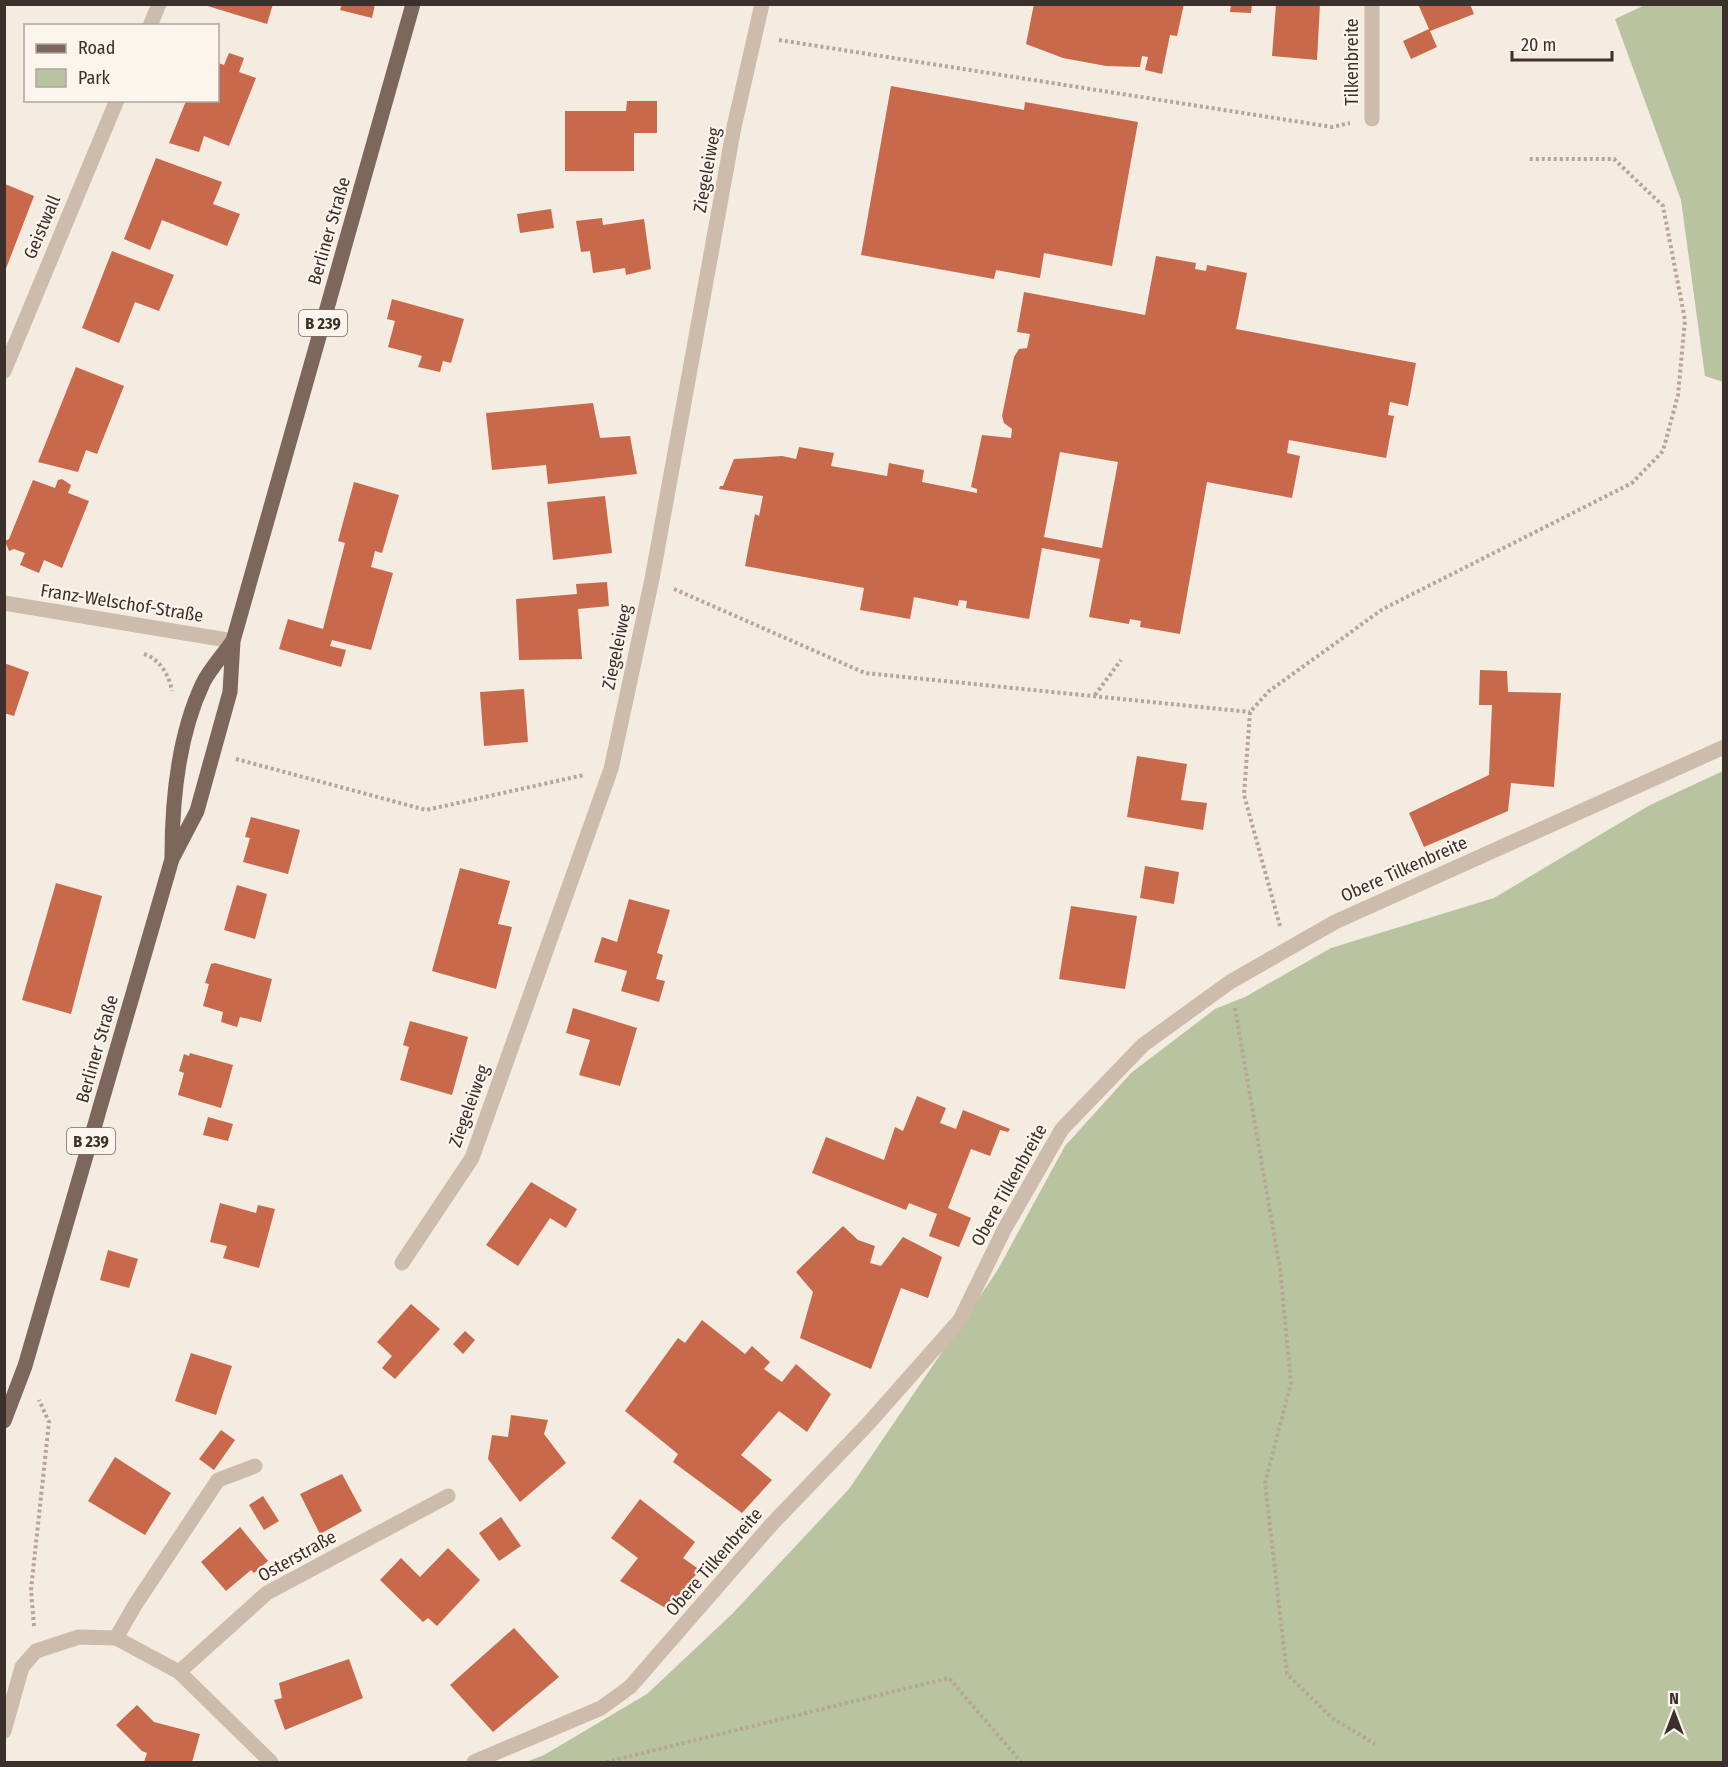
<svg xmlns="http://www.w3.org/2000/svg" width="1728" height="1767" font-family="'Fira Sans Condensed',sans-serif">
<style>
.green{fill:#b8c4a0}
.building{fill:#c8694b;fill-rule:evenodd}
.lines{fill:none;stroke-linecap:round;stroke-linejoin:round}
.path{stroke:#b9a596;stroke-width:4;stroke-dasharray:3 3;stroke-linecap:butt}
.street{stroke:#cdbbac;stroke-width:15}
.primary{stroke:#7d675c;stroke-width:15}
.labels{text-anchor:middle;stroke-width:4.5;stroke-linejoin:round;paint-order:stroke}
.shield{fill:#fbf5ee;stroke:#756b66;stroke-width:1.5}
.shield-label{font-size:16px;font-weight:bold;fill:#3b302b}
.street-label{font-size:18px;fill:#3b302b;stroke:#fbf5ee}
</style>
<rect width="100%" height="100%" fill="#f4ebe1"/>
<g class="green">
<polygon points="1647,4 1723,5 1723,382 1705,376 1681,200 1615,19"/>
<polygon points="1723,771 1723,1762 526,1762 544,1755 647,1694 732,1614 849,1489 997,1271 1065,1146 1131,1073 1215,1009 1245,997 1331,948 1494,898 1650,805"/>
</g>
<g class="building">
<polygon points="201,4 273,4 267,24"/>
<polygon points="342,4 375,4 372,18 340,10"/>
<polygon points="1034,4 1184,4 1177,36 1170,35 1162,74 1145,70 1148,57 1142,56 1140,67 1106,66 1063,58 1026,44"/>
<polygon points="1231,4 1252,4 1251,13 1230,12"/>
<polygon points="1276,4 1320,4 1317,60 1272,56"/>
<polygon points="1418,4 1470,4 1474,14 1430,31 1437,47 1411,59 1403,41 1429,29"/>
<polygon points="229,53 244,58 239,72 256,78 229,146 204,136 199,152 169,143 186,101 218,100 218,63 224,65"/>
<polygon points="891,86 1024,110 1025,102 1138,122 1112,266 1044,253 1040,278 996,270 994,279 861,255"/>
<polygon points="627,101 657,101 657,133 634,133 634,171 565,171 565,111 626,111"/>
<polygon points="156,158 222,182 213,204 240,214 227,246 162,220 150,250 124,239"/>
<polygon points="5,184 34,196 5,271"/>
<polygon points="551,209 554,228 520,233 517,214"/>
<polygon points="602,218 603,225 644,219 651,269 626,275 625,268 593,273 590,251 581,252 576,221"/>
<polygon points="112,251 174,275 159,311 135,302 119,343 82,328"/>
<path d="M1156,256L1196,263L1195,269L1206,271L1207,265L1247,273L1236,329L1416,363L1408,406L1390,402L1388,415L1394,416L1386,458L1289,440L1287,453L1300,456L1292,498L1207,482L1180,634L1140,627L1141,621L1130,619L1129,624L1089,617L1100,559L1042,548L1029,619L966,608L967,601L959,600L958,606L914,597L910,619L860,610L864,588L745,566L755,514L759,516L763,496L719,489L720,486H723L734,459L782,456L796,459L799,447L834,453L831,466L887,476L889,463L924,470L922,482L977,493V489L971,487L982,435L1011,438L1012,429L1004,423L1002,416L1014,357L1019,349L1027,348L1030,334L1017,332L1024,292L1145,315ZM1060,452L1118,462L1102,548L1044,537Z"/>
<polygon points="392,299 464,319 451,363 443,361 440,372 418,367 422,356 388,347 395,321 387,319"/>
<polygon points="76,367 124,386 97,454 86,450 78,472 38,462"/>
<polygon points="593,403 600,438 630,436 637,474 548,484 546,465 492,470 486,413"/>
<polygon points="62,479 71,485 68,493 89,501 62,568 44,560 39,573 20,565 25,553 14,549 9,551 5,541 9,539 33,480 55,488 58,480"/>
<polygon points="354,482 399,495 382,553 375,551 371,567 393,573 371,650 332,640 330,646 346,650 341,667 279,649 288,619 323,629 345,543 338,541"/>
<polygon points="605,496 612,553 553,560 547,502"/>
<polygon points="607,582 609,606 578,609 582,659 519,660 516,599 577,594 576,584"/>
<polygon points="4,663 29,672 14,716 4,713"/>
<polygon points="1480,670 1507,671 1508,692 1561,693 1554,787 1511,783 1508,811 1424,847 1409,813 1489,775 1492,705 1479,705"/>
<polygon points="524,689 528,742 484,746 480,692"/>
<polygon points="1137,756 1187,764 1181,800 1207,803 1203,830 1127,817"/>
<polygon points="251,817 300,830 288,874 243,862 250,838 245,837"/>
<polygon points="1145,866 1179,872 1174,904 1140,898"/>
<polygon points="460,868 510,881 498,924 512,927 496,989 432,971"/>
<polygon points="56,883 102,896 71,1014 22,1000"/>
<polygon points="237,885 267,894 255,939 224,930"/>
<polygon points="629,899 670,910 657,953 663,955 656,979 665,981 659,1002 621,991 627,971 594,962 602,937 617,942"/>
<polygon points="1071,906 1137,916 1125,989 1059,979"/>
<polygon points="215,963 272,979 261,1022 240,1017 237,1027 221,1022 223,1012 203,1006 209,984 205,983 211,964"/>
<polygon points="573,1008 637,1028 620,1086 579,1075 590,1040 566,1033"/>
<polygon points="410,1021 468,1037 452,1095 400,1080 409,1047 403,1045"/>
<polygon points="190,1053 233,1065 221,1108 178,1095 184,1073 179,1071 184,1054 189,1056"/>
<polygon points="917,1096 946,1108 940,1123 956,1129 963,1110 1010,1129 1008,1132 1000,1130 990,1156 971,1149 948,1208 971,1218 959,1247 929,1236 937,1214 909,1203 906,1210 812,1173 826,1137 884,1160 895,1127 903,1131"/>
<polygon points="208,1117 233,1124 228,1141 203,1135"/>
<polygon points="531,1182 577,1209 566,1228 550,1218 518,1266 486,1245"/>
<polygon points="220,1203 256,1213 258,1205 275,1209 259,1268 223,1258 227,1246 210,1242"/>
<polygon points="843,1226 858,1240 875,1246 870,1263 881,1266 903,1237 942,1257 928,1298 901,1288 871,1369 800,1338 813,1292 796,1272"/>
<polygon points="108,1250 138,1259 129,1288 100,1280"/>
<polygon points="411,1304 440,1329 395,1379 382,1368 392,1356 377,1342"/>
<polygon points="702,1320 745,1354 752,1346 770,1362 764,1369 782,1382 796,1364 831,1394 807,1432 779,1411 741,1455 772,1480 742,1513 673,1462 678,1454 625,1411 678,1338 685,1343"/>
<polygon points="465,1331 475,1340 463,1354 453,1344"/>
<polygon points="191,1353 232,1366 216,1415 175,1401"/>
<polygon points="511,1415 548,1420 544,1434 566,1463 520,1502 488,1459 492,1435 508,1437"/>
<polygon points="221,1430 235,1440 214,1470 199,1459"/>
<polygon points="115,1457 171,1493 145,1535 88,1501"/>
<polygon points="342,1474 362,1511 320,1534 300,1494"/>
<polygon points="263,1496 279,1521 264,1530 249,1505"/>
<polygon points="640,1499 695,1542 683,1558 700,1570 667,1609 620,1581 638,1558 611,1538"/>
<polygon points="501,1517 521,1546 499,1561 479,1533"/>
<polygon points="240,1527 268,1561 254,1573 251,1570 226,1591 201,1562"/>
<polygon points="448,1548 480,1580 437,1626 428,1618 423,1622 380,1580 401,1558 420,1577"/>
<polygon points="514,1628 559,1677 493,1732 450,1685"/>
<polygon points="349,1659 363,1698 285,1730 274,1700 282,1698 279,1683"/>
<polygon points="137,1705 154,1722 200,1734 192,1762 144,1762 147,1753 142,1751 116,1725"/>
</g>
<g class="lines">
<g class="path">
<polyline points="779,40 1332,127 1350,123"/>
<polyline points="674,589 865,673 1250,712"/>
<path d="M144,654C160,659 169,675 172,691"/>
<polyline points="1095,695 1121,660"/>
<polyline points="236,759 426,810 584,775"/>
<polyline points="1280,926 1244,795 1250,712 1269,691 1383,609 1632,483 1663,451 1678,395 1685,320 1663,206 1614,159 1529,159"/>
<polyline points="1235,1008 1280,1269 1291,1383 1265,1483 1287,1674 1332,1718 1375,1744"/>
<polyline points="34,1626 31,1590 49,1422 39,1400"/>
<polyline points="606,1762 949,1678 1021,1762"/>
</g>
<g class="street">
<polyline points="150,26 159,4"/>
<polyline points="1372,119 1372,4"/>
<polyline points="4,371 117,100"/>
<polyline points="4,603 233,641"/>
<polyline points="402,1263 472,1158 611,769 652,579 734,127 762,4"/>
<polyline points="116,1638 135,1605 218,1480 255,1466"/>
<polyline points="179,1672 267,1593 448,1496"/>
<polyline points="4,1731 22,1667 36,1651 79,1637 116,1638 179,1672 271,1762"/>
<polyline points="474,1762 601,1708 630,1687 771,1525 867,1425 960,1320 1005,1228 1062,1129 1143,1045 1230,982 1335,922 1724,747"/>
</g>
<g class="primary">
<path d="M172,856C172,799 178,736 203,683C210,669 223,655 232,642"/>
<polyline points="4,1421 25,1366 172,859 197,811 230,692 233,641 413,4"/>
</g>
</g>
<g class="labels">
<g class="shield">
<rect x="299" y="310" width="48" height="26" rx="4.5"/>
<rect x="67" y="1128" width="48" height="26" rx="4.5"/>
</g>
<g class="shield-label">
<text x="323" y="329">B 239</text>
<text x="91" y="1147">B 239</text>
</g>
<g class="street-label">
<text transform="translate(1352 62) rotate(-90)" y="6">Tilkenbreite</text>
<text transform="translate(707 170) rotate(-80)" y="6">Ziegeleiweg</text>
<text transform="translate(42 227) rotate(-67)" y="6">Geistwall</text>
<text transform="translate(329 231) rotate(-74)" y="6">Berliner Straße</text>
<text transform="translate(122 603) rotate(9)" y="6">Franz-Welschof-Straße</text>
<text transform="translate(617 647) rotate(-78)" y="6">Ziegeleiweg</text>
<text transform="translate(1404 869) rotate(-24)" y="6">Obere Tilkenbreite</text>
<text transform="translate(97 1049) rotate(-74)" y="6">Berliner Straße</text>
<text transform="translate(469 1106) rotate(-70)" y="6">Ziegeleiweg</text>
<text transform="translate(1009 1185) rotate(-61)" y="6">Obere Tilkenbreite</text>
<text transform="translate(297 1556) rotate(-29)" y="6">Osterstraße</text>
<text transform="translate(714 1562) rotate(-49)" y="6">Obere Tilkenbreite</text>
</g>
</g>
<rect width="1728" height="1767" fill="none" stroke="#3b302b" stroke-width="12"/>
<rect x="24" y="24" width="195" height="78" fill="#fbf5ee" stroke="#aea6a0" stroke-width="1.5"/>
<rect x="36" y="44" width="30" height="9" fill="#7d675c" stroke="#aea6a0" stroke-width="1.5"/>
<text x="78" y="54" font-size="18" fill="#3b302b">Road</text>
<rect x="36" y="69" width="30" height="18" fill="#b8c4a0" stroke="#aea6a0" stroke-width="1.5"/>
<text x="78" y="84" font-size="18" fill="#3b302b">Park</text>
<g transform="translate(1674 1713)" stroke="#fbf5ee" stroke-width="4.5" paint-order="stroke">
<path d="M0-4.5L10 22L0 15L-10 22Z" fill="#3b302b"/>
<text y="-9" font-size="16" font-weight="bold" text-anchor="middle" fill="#3b302b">N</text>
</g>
<path d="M1512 51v9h100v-9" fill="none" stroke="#3b302b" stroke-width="3"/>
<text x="1521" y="51" font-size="18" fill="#3b302b" stroke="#fbf5ee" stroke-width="4.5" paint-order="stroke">20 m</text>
</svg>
